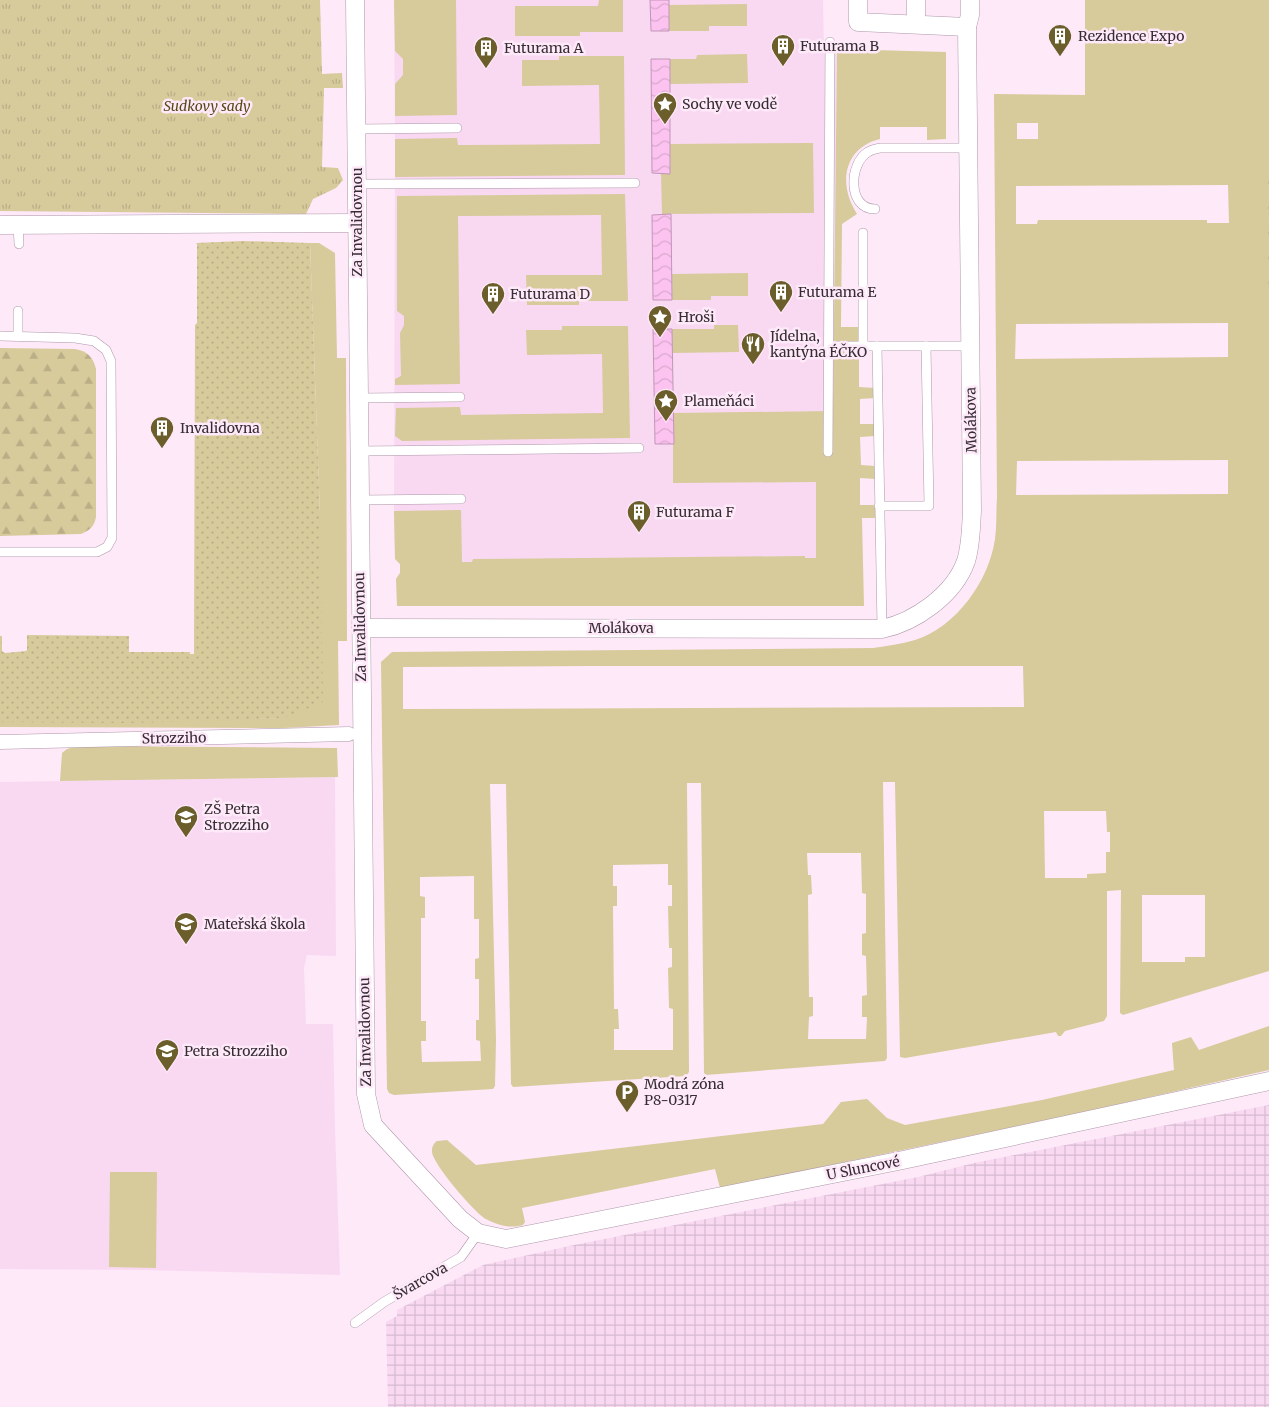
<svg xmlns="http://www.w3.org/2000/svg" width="1269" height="1407" font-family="Merriweather,serif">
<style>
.built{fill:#f9d9f2}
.industrial{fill:url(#industrial-grid)}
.grass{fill:#d7ca9b;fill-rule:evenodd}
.forest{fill:url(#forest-firs)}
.park{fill:url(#park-tufts)}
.garden{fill:url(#garden-dots)}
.water{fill:url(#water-waves);stroke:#c196b8}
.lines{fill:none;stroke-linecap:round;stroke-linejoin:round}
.service-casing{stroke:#ae97a9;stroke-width:10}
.pedestrian-casing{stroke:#ae97a9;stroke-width:15}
.minor-casing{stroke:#ae97a9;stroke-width:19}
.service{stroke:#fff;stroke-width:9}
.pedestrian{stroke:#fff;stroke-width:14}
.minor{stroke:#fff;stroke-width:18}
.labels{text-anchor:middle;stroke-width:5;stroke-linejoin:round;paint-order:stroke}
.poi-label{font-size:14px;fill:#362d34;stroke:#fee9f9;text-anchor:start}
.park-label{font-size:14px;font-style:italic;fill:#554815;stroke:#fee9f9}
.street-label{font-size:14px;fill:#362d34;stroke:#fee9f9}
</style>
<defs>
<pattern id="industrial-grid" width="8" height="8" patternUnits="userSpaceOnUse" patternTransform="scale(1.25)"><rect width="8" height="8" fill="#f9d9f2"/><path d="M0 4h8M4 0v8" fill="none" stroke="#d6bbd0"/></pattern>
<pattern id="forest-firs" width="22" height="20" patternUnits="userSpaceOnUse" patternTransform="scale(1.25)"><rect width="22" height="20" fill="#d7ca9b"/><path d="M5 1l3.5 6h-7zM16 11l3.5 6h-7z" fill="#b9ae86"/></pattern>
<pattern id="park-tufts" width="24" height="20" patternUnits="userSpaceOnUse" patternTransform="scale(1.25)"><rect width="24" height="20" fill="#d7ca9b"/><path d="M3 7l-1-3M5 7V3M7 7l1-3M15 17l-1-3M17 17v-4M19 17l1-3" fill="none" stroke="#b9ae86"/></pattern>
<pattern id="garden-dots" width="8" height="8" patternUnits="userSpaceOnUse" patternTransform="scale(1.25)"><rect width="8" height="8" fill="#d7ca9b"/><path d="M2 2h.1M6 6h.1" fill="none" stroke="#b9ae86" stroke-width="1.8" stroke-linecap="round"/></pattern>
<pattern id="water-waves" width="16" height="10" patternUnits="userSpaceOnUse" patternTransform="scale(1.25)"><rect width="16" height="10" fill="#fcc3f0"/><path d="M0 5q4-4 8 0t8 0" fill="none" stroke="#d9a8ce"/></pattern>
</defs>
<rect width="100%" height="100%" fill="#fee9f9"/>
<g class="built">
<polygon points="394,0 823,0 824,49 837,49 832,579 396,579 400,573 400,564 395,559 394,511 395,139"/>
<polygon points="335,777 336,956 307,955 304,968 306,1024 333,1024 335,1128 340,1275 143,1270 0,1269 0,782"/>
</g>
<polygon class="industrial" points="1269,1105 1269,1407 388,1407 386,1322 397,1316 397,1310 483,1265 574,1245 918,1177 974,1163"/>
<g class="grass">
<polygon points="394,0 456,0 457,115 395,116 395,84 403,75 403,59 395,51"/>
<polygon points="599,0 623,0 623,32 580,32 580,36 515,36 515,6 598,6"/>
<path d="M1085,0H1269V971L1123,1015L1120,1013L1121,890L1107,891V1016L1104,1021L1065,1031L1061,1036H1058L1056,1032L905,1058L900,1057L895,782H883L887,1058L885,1061L706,1075L704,1073L701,783H687L689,1072L686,1076L513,1087L511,1084L506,784H490L496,1040L495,1086L493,1089L394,1095L389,1093L387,1089L381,662L392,652L873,648C887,646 901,644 915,640C956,627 989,581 995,539C997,525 996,510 997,497L994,94L1085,95ZM1017,123H1038V139H1017ZM1016,186L1228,185L1229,223H1207V220H1038L1037,224H1016ZM1228,323V357L1015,359L1016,324ZM1228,460V494L1016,495L1017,461ZM589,666H1023L1024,707L403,709V667ZM1044,811H1106L1107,832H1110V852H1106V873L1087,874V878H1045ZM807,853H861L862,893L866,894V933L862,934V955L866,956L867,995L862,996V1017H867L866,1039H808L809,1017L813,1016V997H809L808,895L812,894L811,875H808ZM668,864V885H672V906H668L669,948H672V967L668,968L669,1008L673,1009V1050H614V1029H619L618,1009H614L613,906H617V886H613V865ZM474,876V919H479V958L475,959V979H479V1020H476V1040L480,1041L481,1061L422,1062L421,1041H426V1021H421V918H425V897L420,896V877ZM1142,895H1205V957H1185V962H1142Z"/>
<polygon points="747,4 747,26 709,26 709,31 669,31 669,5"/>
<path d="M837,49L946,52V139L927,140V127H880V139C843,148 838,185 857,214L842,224L841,327H859V387L875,388V398L860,399V424H875V436L860,437L861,465L875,466V479L860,478V505H875V518H862L864,606H397L396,579L400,573V564L395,559L394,511L461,510L462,562H472L473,559L805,556V558H816V482L673,483V413L833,411Z"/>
<polygon points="747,54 748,83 670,84 670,59 696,59 697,55"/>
<polygon points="559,56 624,56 625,175 395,177 395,139 457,138 458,145 463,145 600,144 599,85 522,86 522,60 559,60"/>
<polygon points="813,143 814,213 662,214 661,173 670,173 670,144"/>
<polygon points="625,194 628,301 579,301 579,305 527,305 526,275 602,275 601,215 458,216 460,384 395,385 395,379 401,376 400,333 404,325 404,316 397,311 397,196"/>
<polygon points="310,243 319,243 335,253 337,358 346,358 347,641 338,641 339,725 284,728 0,727 0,722 284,718 320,514"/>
<polygon points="748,273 748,296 711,296 711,300 672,300 672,274"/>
<polygon points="714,325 738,325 739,352 672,353 672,329 714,329"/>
<polygon points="562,326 628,326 630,438 402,441 395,436 396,408 460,407 461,415 603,413 602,354 527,355 526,330 562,330"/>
<polygon points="78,746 337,748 338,777 60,781 62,753 67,749"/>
<path d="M1269,1026V1070L1075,1114L720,1188L715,1169L522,1208L525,1222L523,1225C510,1229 497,1225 486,1219C475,1213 431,1162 432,1151C432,1146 434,1143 437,1141L447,1140L476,1165L823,1124L841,1102L867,1099L887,1118L905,1125L1042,1100L1174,1070L1172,1043L1191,1037L1199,1050Z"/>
<polygon points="110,1172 157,1172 156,1268 109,1267"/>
</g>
<path class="forest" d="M0,348L75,349C87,351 93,357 96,369V517C94,527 90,530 81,534L0,536Z"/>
<g class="park">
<polygon points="0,0 320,0 322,74 342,73 343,88 324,88 322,167 338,168 343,180 336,188 313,199 306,214 0,211"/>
<polygon points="1268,166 1269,166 1269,285 1268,284"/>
</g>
<polygon class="garden" points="243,241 310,243 320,514 323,702 284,718 129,723 0,722 0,636 2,636 2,651 5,653 26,651 27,650 27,635 129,636 129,652 190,652 190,654 194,654 195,325 197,323 197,244 196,243"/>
<g class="water">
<polygon points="650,0 669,0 669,31 651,31"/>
<polygon points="651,59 670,59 670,174 652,173"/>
<polygon points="671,214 672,300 653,300 652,215"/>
<polygon points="653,329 672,329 674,444 655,444"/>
</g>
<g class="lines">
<g class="service-casing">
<g id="service">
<polyline points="356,129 457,128"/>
<polyline points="356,184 635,183"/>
<path d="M875,209C847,209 849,163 868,152C871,150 876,149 880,148H969"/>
<polyline points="18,225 19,244"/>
<polyline points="863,233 863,346"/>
<polyline points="0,336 75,338 94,341 106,350 111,361 112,538 107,547 97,552 0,552"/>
<polyline points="18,336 18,311"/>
<polyline points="829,346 877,346"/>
<polyline points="926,346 969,346"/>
<polyline points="359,398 460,397"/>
<polyline points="358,451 639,448"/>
<polyline points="828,452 830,42"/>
<polyline points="359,500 461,499"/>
<polyline points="879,506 929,506 926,346 877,346 882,629"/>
<polyline points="355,1323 384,1302 461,1257 478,1233"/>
</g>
</g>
<g class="pedestrian-casing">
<polyline id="pedestrian" points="0,742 349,734"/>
</g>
<g class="minor-casing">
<g id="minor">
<polyline points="355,0 366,1094 373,1125 460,1219 478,1233 506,1239 903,1160 1269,1081"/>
<polyline points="858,0 858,22 967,27"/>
<polyline points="916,0 916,24"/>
<polyline points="0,225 356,223"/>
<path d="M361,628L882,629C915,622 954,595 966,561C971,545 971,527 972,511L967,27L970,15V0"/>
</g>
</g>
<use href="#service" class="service"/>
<use href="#pedestrian" class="pedestrian"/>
<use href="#minor" class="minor"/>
</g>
<defs>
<g id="building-pin" transform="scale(1.25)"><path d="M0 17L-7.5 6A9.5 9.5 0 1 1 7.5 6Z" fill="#6b5e2b" stroke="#fee9f9"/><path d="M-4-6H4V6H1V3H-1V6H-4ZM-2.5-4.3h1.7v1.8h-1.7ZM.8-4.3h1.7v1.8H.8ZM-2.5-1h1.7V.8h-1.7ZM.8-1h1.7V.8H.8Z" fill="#fff"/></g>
<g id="sight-pin" transform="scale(1.25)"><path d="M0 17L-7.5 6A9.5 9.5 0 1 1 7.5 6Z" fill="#6b5e2b" stroke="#fee9f9"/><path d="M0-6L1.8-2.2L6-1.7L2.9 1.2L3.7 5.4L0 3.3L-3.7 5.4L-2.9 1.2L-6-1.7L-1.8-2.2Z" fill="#fff"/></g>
<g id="restaurant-pin" transform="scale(1.25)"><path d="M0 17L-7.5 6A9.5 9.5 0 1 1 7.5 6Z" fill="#6b5e2b" stroke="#fee9f9"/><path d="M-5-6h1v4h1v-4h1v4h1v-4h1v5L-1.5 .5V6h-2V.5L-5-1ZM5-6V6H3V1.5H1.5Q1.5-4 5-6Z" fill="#fff"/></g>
<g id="school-pin" transform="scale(1.25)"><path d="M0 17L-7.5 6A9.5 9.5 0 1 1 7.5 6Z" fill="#6b5e2b" stroke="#fee9f9"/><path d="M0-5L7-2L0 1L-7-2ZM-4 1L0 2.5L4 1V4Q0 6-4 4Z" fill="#fff"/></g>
<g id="parking-pin" transform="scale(1.25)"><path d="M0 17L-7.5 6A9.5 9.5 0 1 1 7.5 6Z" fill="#6b5e2b" stroke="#fee9f9"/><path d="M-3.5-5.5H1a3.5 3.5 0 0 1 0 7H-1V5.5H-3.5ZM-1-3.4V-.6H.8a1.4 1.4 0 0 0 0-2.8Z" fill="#fff"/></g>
</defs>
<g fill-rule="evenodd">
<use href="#building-pin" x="1060" y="36"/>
<use href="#building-pin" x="783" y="46"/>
<use href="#building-pin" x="486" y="48"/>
<use href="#sight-pin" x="665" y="104"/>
<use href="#building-pin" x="781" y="292"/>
<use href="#building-pin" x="493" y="294"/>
<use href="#sight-pin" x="660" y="317"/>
<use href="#restaurant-pin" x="753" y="344"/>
<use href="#sight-pin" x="666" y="401"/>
<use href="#building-pin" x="162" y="428"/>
<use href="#building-pin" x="639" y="512"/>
<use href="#school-pin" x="186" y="817"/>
<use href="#school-pin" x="186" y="924"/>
<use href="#school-pin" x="167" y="1051"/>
<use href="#parking-pin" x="627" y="1092"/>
</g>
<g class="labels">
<g class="poi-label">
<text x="1078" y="41">Rezidence Expo</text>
<text x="800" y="51">Futurama B</text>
<text x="504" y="53">Futurama A</text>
<text x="682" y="109">Sochy ve vodě</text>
<text x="798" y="297">Futurama E</text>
<text x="510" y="299">Futurama D</text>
<text x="678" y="322">Hroši</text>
<text x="770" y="341">Jídelna,<tspan x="770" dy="16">kantýna ÉČKO</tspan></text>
<text x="684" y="406">Plameňáci</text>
<text x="180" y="433">Invalidovna</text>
<text x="656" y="517">Futurama F</text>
<text x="204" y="814">ZŠ Petra<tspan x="204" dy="16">Strozziho</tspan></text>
<text x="204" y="929">Mateřská škola</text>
<text x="184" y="1056">Petra Strozziho</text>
<text x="644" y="1089">Modrá zóna<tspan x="644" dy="16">P8-0317</tspan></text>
</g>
<g class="park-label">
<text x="207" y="111">Sudkovy sady</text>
</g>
<g class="street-label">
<text transform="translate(357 222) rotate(-90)" y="5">Za Invalidovnou</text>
<text transform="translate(971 420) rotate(-91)" y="5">Molákova</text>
<text transform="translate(360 627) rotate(-91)" y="5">Za Invalidovnou</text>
<text x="621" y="633">Molákova</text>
<text transform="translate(174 738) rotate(-1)" y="5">Strozziho</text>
<text transform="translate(365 1032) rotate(-91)" y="5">Za Invalidovnou</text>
<text transform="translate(863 1168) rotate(-11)" y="5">U Sluncové</text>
<text transform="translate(420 1281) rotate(-30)" y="5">Švarcova</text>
</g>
</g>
</svg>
